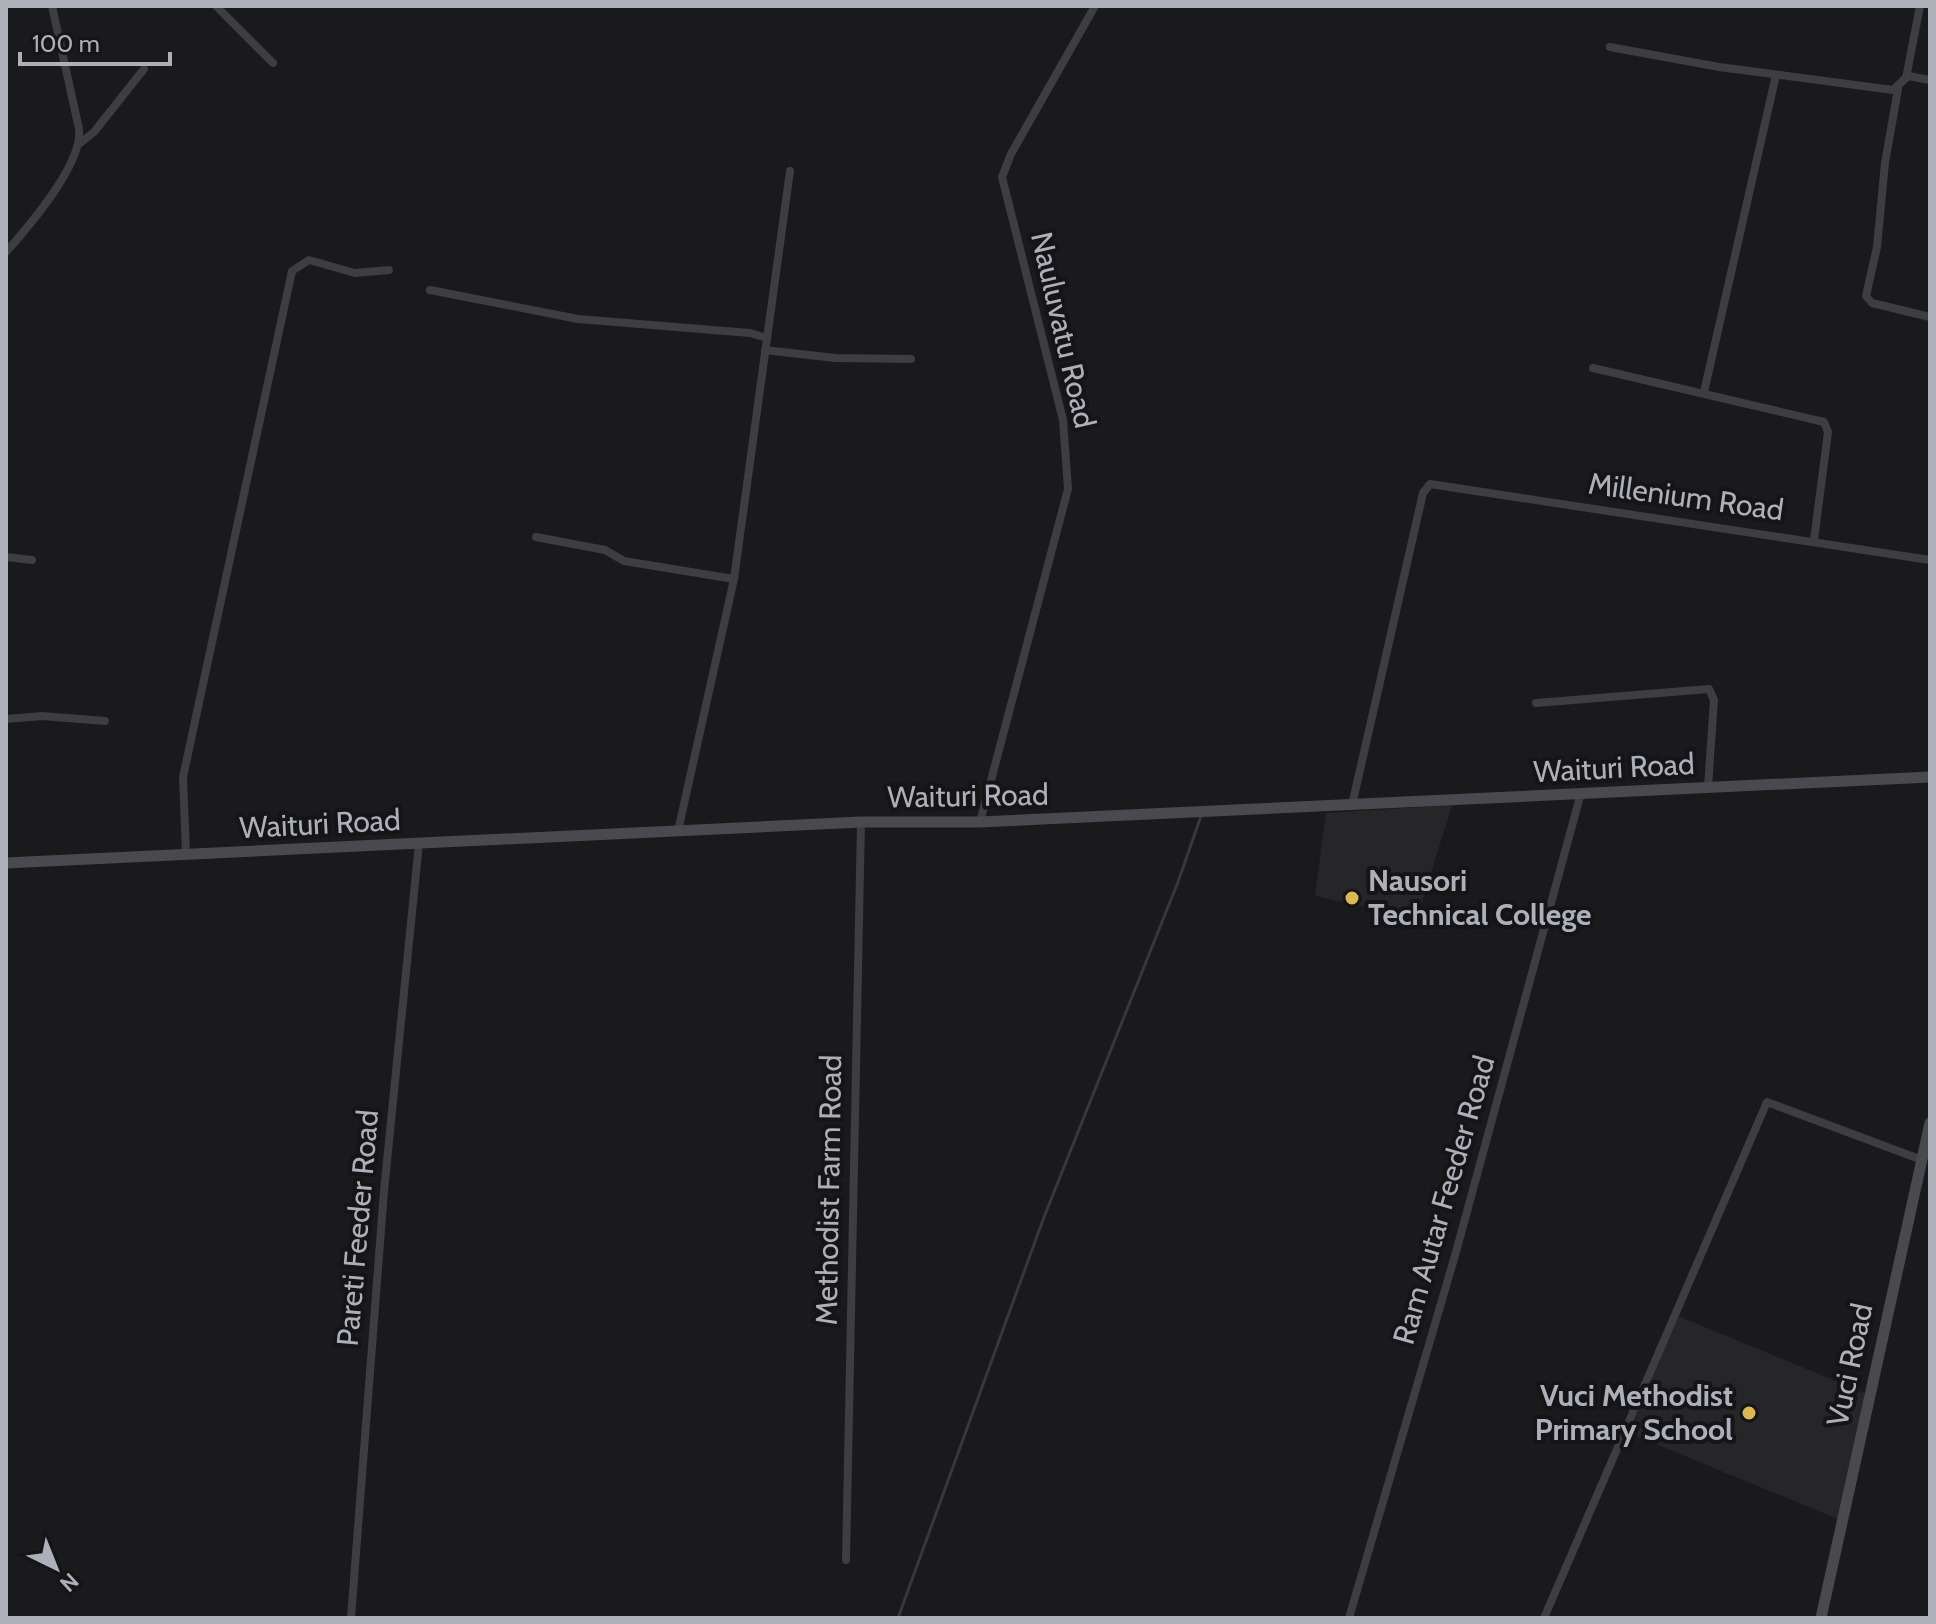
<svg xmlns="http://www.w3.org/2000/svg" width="1936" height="1624" font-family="Cabin,sans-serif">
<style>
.built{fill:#262628}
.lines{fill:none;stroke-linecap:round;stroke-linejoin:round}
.stream{stroke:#333940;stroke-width:3}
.street{stroke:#3d3d42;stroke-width:8}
.secondary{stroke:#494a4f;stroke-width:11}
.poi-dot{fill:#dbb851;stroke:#151416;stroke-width:3}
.labels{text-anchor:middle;stroke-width:8;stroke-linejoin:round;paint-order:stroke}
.street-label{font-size:30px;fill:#aeb0b9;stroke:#151416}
.poi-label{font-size:30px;font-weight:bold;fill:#aeb0b9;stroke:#151416;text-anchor:start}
</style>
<rect width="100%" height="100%" fill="#1a191b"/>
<g class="built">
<polygon points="1452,805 1417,918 1315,896 1326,813"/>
<polygon points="1678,1316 1865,1393 1838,1519 1629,1433"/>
</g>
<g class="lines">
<polyline class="stream" points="898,1618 1044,1217 1178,882 1201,816"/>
<g class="street">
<polyline points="216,6 273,63"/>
<polyline points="1610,47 1719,67 1893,90 1908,76 1930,80"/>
<polyline points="1906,78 1920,6"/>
<polyline points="1898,89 1885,163 1877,247 1866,296 1872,303 1930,317"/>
<polyline points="79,144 94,132 144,69"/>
<path d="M6,252C29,226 83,164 79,129L52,6"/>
<polyline points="430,290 578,319 750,333 767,338"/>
<polyline points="765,350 835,358 911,359"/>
<polyline points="1593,368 1824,422 1828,432 1814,540"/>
<polyline points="1704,392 1776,75"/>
<polyline points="536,537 605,550 624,561 734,579"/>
<polyline points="6,557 32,560"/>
<polyline points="1536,703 1709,689 1714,700 1708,787"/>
<polyline points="6,719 42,716 105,721"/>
<polyline points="1352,805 1423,493 1430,484 1930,560"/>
<polyline points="980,822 1068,489 1063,420 1002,177 1011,154 1095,6"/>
<polyline points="678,831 734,579 790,171"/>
<polyline points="186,854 183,777 292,271 309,260 355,273 389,270"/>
<polyline points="846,1560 861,822"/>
<polyline points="351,1618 384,1191 419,843"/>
<polyline points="1349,1618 1456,1252 1581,793"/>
<polyline points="1544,1618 1767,1102 1922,1160"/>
</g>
<g class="secondary">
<polyline points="6,863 861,822 980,822 1930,777"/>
<polyline points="1821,1618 1930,1123"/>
</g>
</g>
<g class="poi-dot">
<circle cx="1352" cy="898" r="8"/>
<circle cx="1749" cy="1413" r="8"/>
</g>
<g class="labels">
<g class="street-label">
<text transform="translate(1063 330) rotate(77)" y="10">Nauluvatu Road</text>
<text transform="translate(1686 497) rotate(8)" y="10">Millenium Road</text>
<text transform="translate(1614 768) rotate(-3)" y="10">Waituri Road</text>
<text transform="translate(968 796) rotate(-1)" y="10">Waituri Road</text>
<text transform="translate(320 824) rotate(-3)" y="10">Waituri Road</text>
<text transform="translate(829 1190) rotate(-89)" y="10">Methodist Farm Road</text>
<text transform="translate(1444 1200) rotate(-74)" y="10">Ram Autar Feeder Road</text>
<text transform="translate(358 1228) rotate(-85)" y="10">Pareti Feeder Road</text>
<text transform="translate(1850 1365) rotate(-78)" y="10">Vuci Road</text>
</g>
<g class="poi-label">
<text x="1368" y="891">Nausori<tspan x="1368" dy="34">Technical College</tspan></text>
<text x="1733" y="1406" text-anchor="end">Vuci Methodist<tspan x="1733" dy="34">Primary School</tspan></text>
</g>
</g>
<rect width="1936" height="1624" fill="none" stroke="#aeb0b9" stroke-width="16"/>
<g transform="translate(56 1568) rotate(137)" stroke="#151416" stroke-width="6" paint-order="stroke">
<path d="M0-6L14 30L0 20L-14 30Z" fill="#aeb0b9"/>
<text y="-12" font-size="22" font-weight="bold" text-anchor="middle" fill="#aeb0b9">N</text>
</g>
<path d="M20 52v12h150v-12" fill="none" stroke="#aeb0b9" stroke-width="4"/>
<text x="32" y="52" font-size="24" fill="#aeb0b9" stroke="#151416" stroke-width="6" paint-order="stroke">100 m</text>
</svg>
